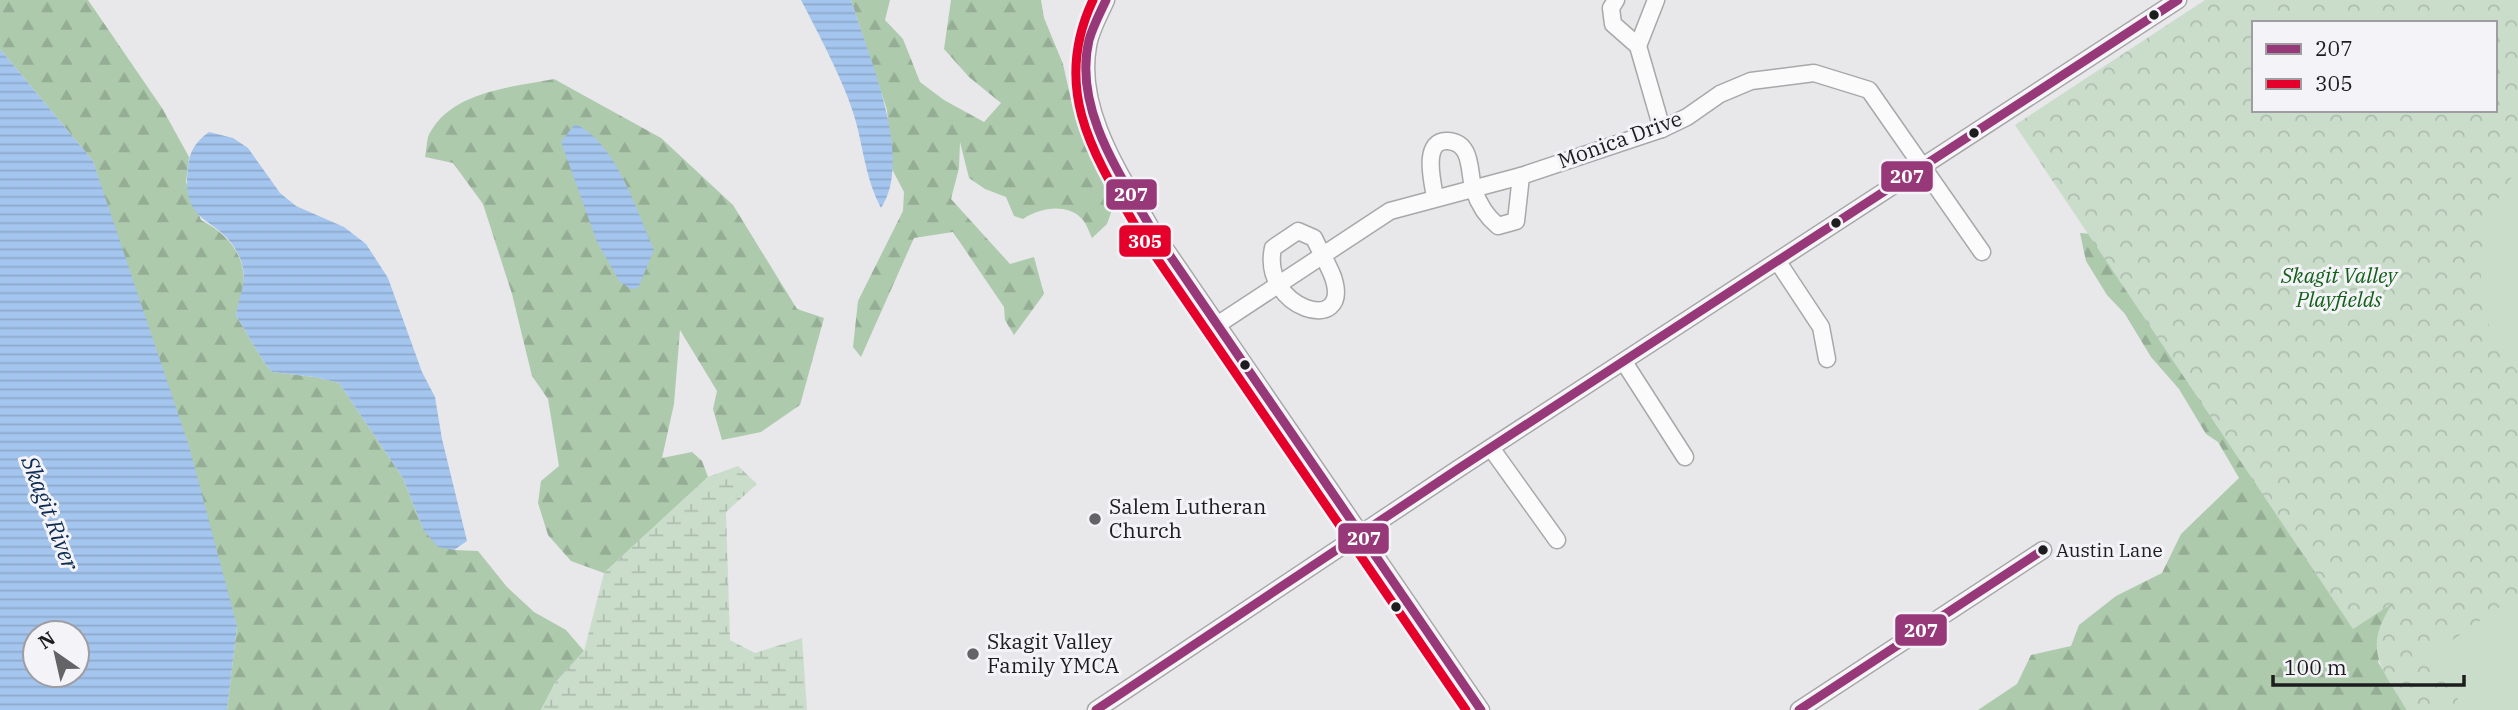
<svg xmlns="http://www.w3.org/2000/svg" width="2518" height="710" font-family="'IBM Plex Serif',serif">
<style>
.forest{fill:url(#forest-firs)}
.wetland{fill:url(#wetland-marsh)}
.park{fill:url(#park-crowns);fill-rule:evenodd}
.garden{fill:#caddcb}
.water{fill:url(#water-rules);fill-rule:evenodd}
.lines{fill:none;stroke-linecap:round;stroke-linejoin:round}
.minor-casing{stroke:#a8a8aa;stroke-width:19}
.minor{stroke:#fcfbfc;stroke-width:16}
.bus-1-casing{stroke:#f4f3f8;stroke-width:14}
.bus-2-casing{stroke:#f4f3f8;stroke-width:14}
.bus-1{stroke:#973978;stroke-width:9}
.bus-2{stroke:#e4002b;stroke-width:9}
.bus-dot{fill:#1d1c1e;stroke:#f4f3f8;stroke-width:2.5}
.poi-dot{fill:#646365;stroke:#f4f3f8;stroke-width:2.5}
.labels{text-anchor:middle;stroke-width:6;stroke-linejoin:round;paint-order:stroke}
.bus-label{font-size:19px;fill:#1d1c1e;stroke:#f4f3f8;text-anchor:start}
.street-label{font-size:21px;fill:#1d1c1e;stroke:#f4f3f8}
.park-label{font-size:21px;font-style:italic;fill:#125f18;stroke:#f4f3f8}
.poi-label{font-size:21px;fill:#1d1c1e;stroke:#f4f3f8;text-anchor:start}
.water-label{font-size:23px;font-style:italic;fill:#0c2c51;stroke:#f4f3f8}
.line-badge{stroke:#f4f3f8;stroke-width:2.5}
.badge-label{font-size:19px;text-anchor:middle;font-weight:bold;fill:#fff}
</style>
<defs>
<pattern id="forest-firs" width="22" height="20" patternUnits="userSpaceOnUse" patternTransform="scale(1.75)"><rect width="22" height="20" fill="#adcaad"/><path d="M5 1l3.5 6h-7zM16 11l3.5 6h-7z" fill="#94ad94"/></pattern>
<pattern id="wetland-marsh" width="20" height="14" patternUnits="userSpaceOnUse" patternTransform="scale(1.75)"><rect width="20" height="14" fill="#caddcb"/><path d="M1 5h8M5 5V1M11 12h8M15 12V8" fill="none" stroke="#adbdae"/></pattern>
<pattern id="park-crowns" width="20" height="18" patternUnits="userSpaceOnUse" patternTransform="scale(1.75)"><rect width="20" height="18" fill="#caddcb"/><path d="M2 6a3 3 0 1 1 6 0M12 15a3 3 0 1 1 6 0" fill="none" stroke="#adbdae"/></pattern>
<pattern id="water-rules" width="6" height="5" patternUnits="userSpaceOnUse" patternTransform="scale(1.75)"><rect width="6" height="5" fill="#a4c5ee"/><path d="M0 2.5h6" fill="none" stroke="#8da9cc"/></pattern>
</defs>
<rect width="100%" height="100%" fill="#e8e7ea"/>
<g class="forest">
<path d="M0,0H88L162,108L189,157L186,182L201,220C228,234 248,257 243,289C242,299 237,307 236,316C249,335 258,356 272,372L315,377L339,383L403,478L423,529L454,550L478,551L507,587L534,612L566,630L584,651L555,683L541,710H227L237,626L93,161L0,49Z"/>
<path d="M851,0H890L885,20L903,39L920,82L944,100L984,122L1001,103L969,77L944,49L951,0H1041L1044,18L1063,64L1072,104L1114,204L1107,224L1092,238C1089,232 1086,222 1081,218C1066,203 1039,208 1023,219L1014,216L1006,197L985,189L969,178L960,142L959,168L951,199L1010,264L1034,257L1044,294L1014,335L1005,320L1004,307L953,232L914,238L861,357L853,347L858,301L903,211L904,192L892,169L887,110Z"/>
<path d="M554,79L661,138L733,205L797,309L824,318L800,405L761,432L722,440L713,409L717,391L680,330L674,404L662,458L692,452L702,461L708,477L604,573L571,561L548,535L538,503L541,481L559,466L548,399L532,376L512,294L483,204L453,163L425,157C427,150 426,137 431,131C454,91 513,87 554,79Z"/>
<polygon points="2080,233 2115,236 2460,445 2378,662 2407,710 1978,710 2017,684 2031,655 2071,646 2079,625 2116,596 2162,573 2181,534 2239,478 2218,442 2206,434 2179,389 2151,357 2125,314 2107,295 2086,261"/>
</g>
<polygon class="wetland" points="738,466 757,484 726,512 730,640 755,653 802,638 807,710 541,710 555,683 584,651 604,573 708,477"/>
<path class="park" d="M2205,0H2518V710H2407C2382,669 2361,649 2393,603L2353,629L2015,125ZM2254,23H2495V110H2254Z"/>
<g class="garden">
<path d="M2518,170V373C2510,362 2499,350 2494,338C2470,288 2480,210 2518,170Z"/>
<polygon points="2518,594 2518,710 2465,710 2430,656"/>
</g>
<g class="water">
<path d="M801,0H851C867,52 915,159 881,208C868,184 864,156 858,130C850,92 819,35 801,0Z"/>
<path d="M0,49L93,161L189,446L237,626L227,710H0ZM77,633V675H35V633Z"/>
<path d="M575,124C615,141 637,211 654,250L638,288L631,289L620,282L597,242L561,142Z"/>
<path d="M209,132L233,138L248,148L280,193L296,206L344,227L366,244L388,278L422,372L435,397L442,439L467,541L454,550L438,547L423,529L403,478L339,383L315,377L272,372C258,356 249,335 236,316C239,295 249,280 240,258C221,213 180,230 188,167C189,152 196,141 209,132Z"/>
</g>
<g class="lines">
<g class="minor-casing">
<g id="minor">
<path d="M1106,0C1100,14 1090,31 1088,46C1076,110 1121,175 1151,228L1481,710"/>
<polyline points="1616,0 1611,8 1613,24 1638,46"/>
<polyline points="1656,0 1638,46 1662,129"/>
<path d="M1435,197C1433,184 1421,139 1448,141C1474,143 1468,174 1474,190C1479,205 1487,217 1498,226L1516,221L1521,176"/>
<path d="M1298,231L1314,238C1320,251 1328,264 1333,277C1353,337 1260,309 1273,248Z"/>
<polyline points="1778,262 1821,327 1827,359"/>
<polyline points="1217,325 1390,211 1521,176 1662,129 1687,117 1720,94 1751,81 1814,73 1869,90 1982,252"/>
<polyline points="1624,362 1685,457"/>
<polyline points="1491,448 1557,540"/>
<polyline points="1096,710 1458,469 2178,0"/>
<polyline points="1799,710 2043,550"/>
</g>
</g>
<use href="#minor" class="minor"/>
<g class="bus-1-casing">
<g id="bus-1">
<path d="M1106,0C1100,13 1093,26 1089,40C1073,107 1119,173 1151,228L1481,710"/>
<polyline points="1096,710 1458,469 2178,0"/>
<polyline points="1799,710 2043,550"/>
</g>
</g>
<g class="bus-2-casing">
<path id="bus-2" d="M1093,0C1050,91 1095,157 1141,235L1466,710"/>
</g>
<use href="#bus-1" class="bus-1"/>
<use href="#bus-2" class="bus-2"/>
</g>
<g class="bus-dot">
<circle cx="2154" cy="15" r="6"/>
<circle cx="1974" cy="133" r="6"/>
<circle cx="1836" cy="223" r="6"/>
<circle cx="1245" cy="365" r="6"/>
<circle cx="2043" cy="550" r="6"/>
<circle cx="1396" cy="607" r="6"/>
</g>
<g class="poi-dot">
<circle cx="1095" cy="519" r="7"/>
<circle cx="973" cy="654" r="7"/>
</g>
<g class="labels">
<g class="bus-label">
<text x="2056" y="557">Austin Lane</text>
</g>
<g class="street-label">
<text transform="translate(1620 140) rotate(-20)" y="7">Monica Drive</text>
</g>
<g class="park-label">
<text x="2339" y="283">Skagit Valley<tspan x="2339" dy="24">Playfields</tspan></text>
</g>
<g class="poi-label">
<text x="1109" y="514">Salem Lutheran<tspan x="1109" dy="24">Church</tspan></text>
<text x="987" y="649">Skagit Valley<tspan x="987" dy="24">Family YMCA</tspan></text>
</g>
<g class="water-label">
<text transform="translate(50 513) rotate(69)" y="8">Skagit River</text>
</g>
</g>
<g class="line-badge">
<rect x="1880" y="160" width="54" height="33" rx="7" fill="#973978"/>
<rect x="1105" y="178" width="53" height="33" rx="7" fill="#973978"/>
<rect x="1118" y="224" width="54" height="34" rx="7" fill="#e4002b"/>
<rect x="1337" y="522" width="53" height="33" rx="7" fill="#973978"/>
<rect x="1894" y="613" width="54" height="34" rx="7" fill="#973978"/>
</g>
<g class="badge-label">
<text x="1907" y="183">207</text>
<text x="1131" y="201">207</text>
<text x="1145" y="248">305</text>
<text x="1364" y="545">207</text>
<text x="1921" y="637">207</text>
</g>
<rect x="2252" y="21" width="245" height="91" fill="#f4f3f8" stroke="#9e9da1" stroke-width="2"/>
<rect x="2266" y="44" width="35" height="10" fill="#973978" stroke="#9e9da1" stroke-width="2"/>
<text x="2315" y="56" font-size="21" fill="#1d1c1e">207</text>
<rect x="2266" y="79" width="35" height="10" fill="#e4002b" stroke="#9e9da1" stroke-width="2"/>
<text x="2315" y="91" font-size="21" fill="#1d1c1e">305</text>
<g transform="translate(56 654) rotate(326)"><circle r="33" fill="#f4f3f8" stroke="#9e9da1" stroke-width="2"/>
<path d="M0-5L12 26L0 18L-12 26Z" fill="#646365"/>
<text y="-10" font-size="19" font-weight="bold" text-anchor="middle" fill="#1d1c1e">N</text>
</g>
<path d="M2273 675v10h191v-10" fill="none" stroke="#1d1c1e" stroke-width="3.5"/>
<text x="2284" y="675" font-size="21" fill="#1d1c1e" stroke="#f4f3f8" stroke-width="5" paint-order="stroke">100 m</text>
</svg>
